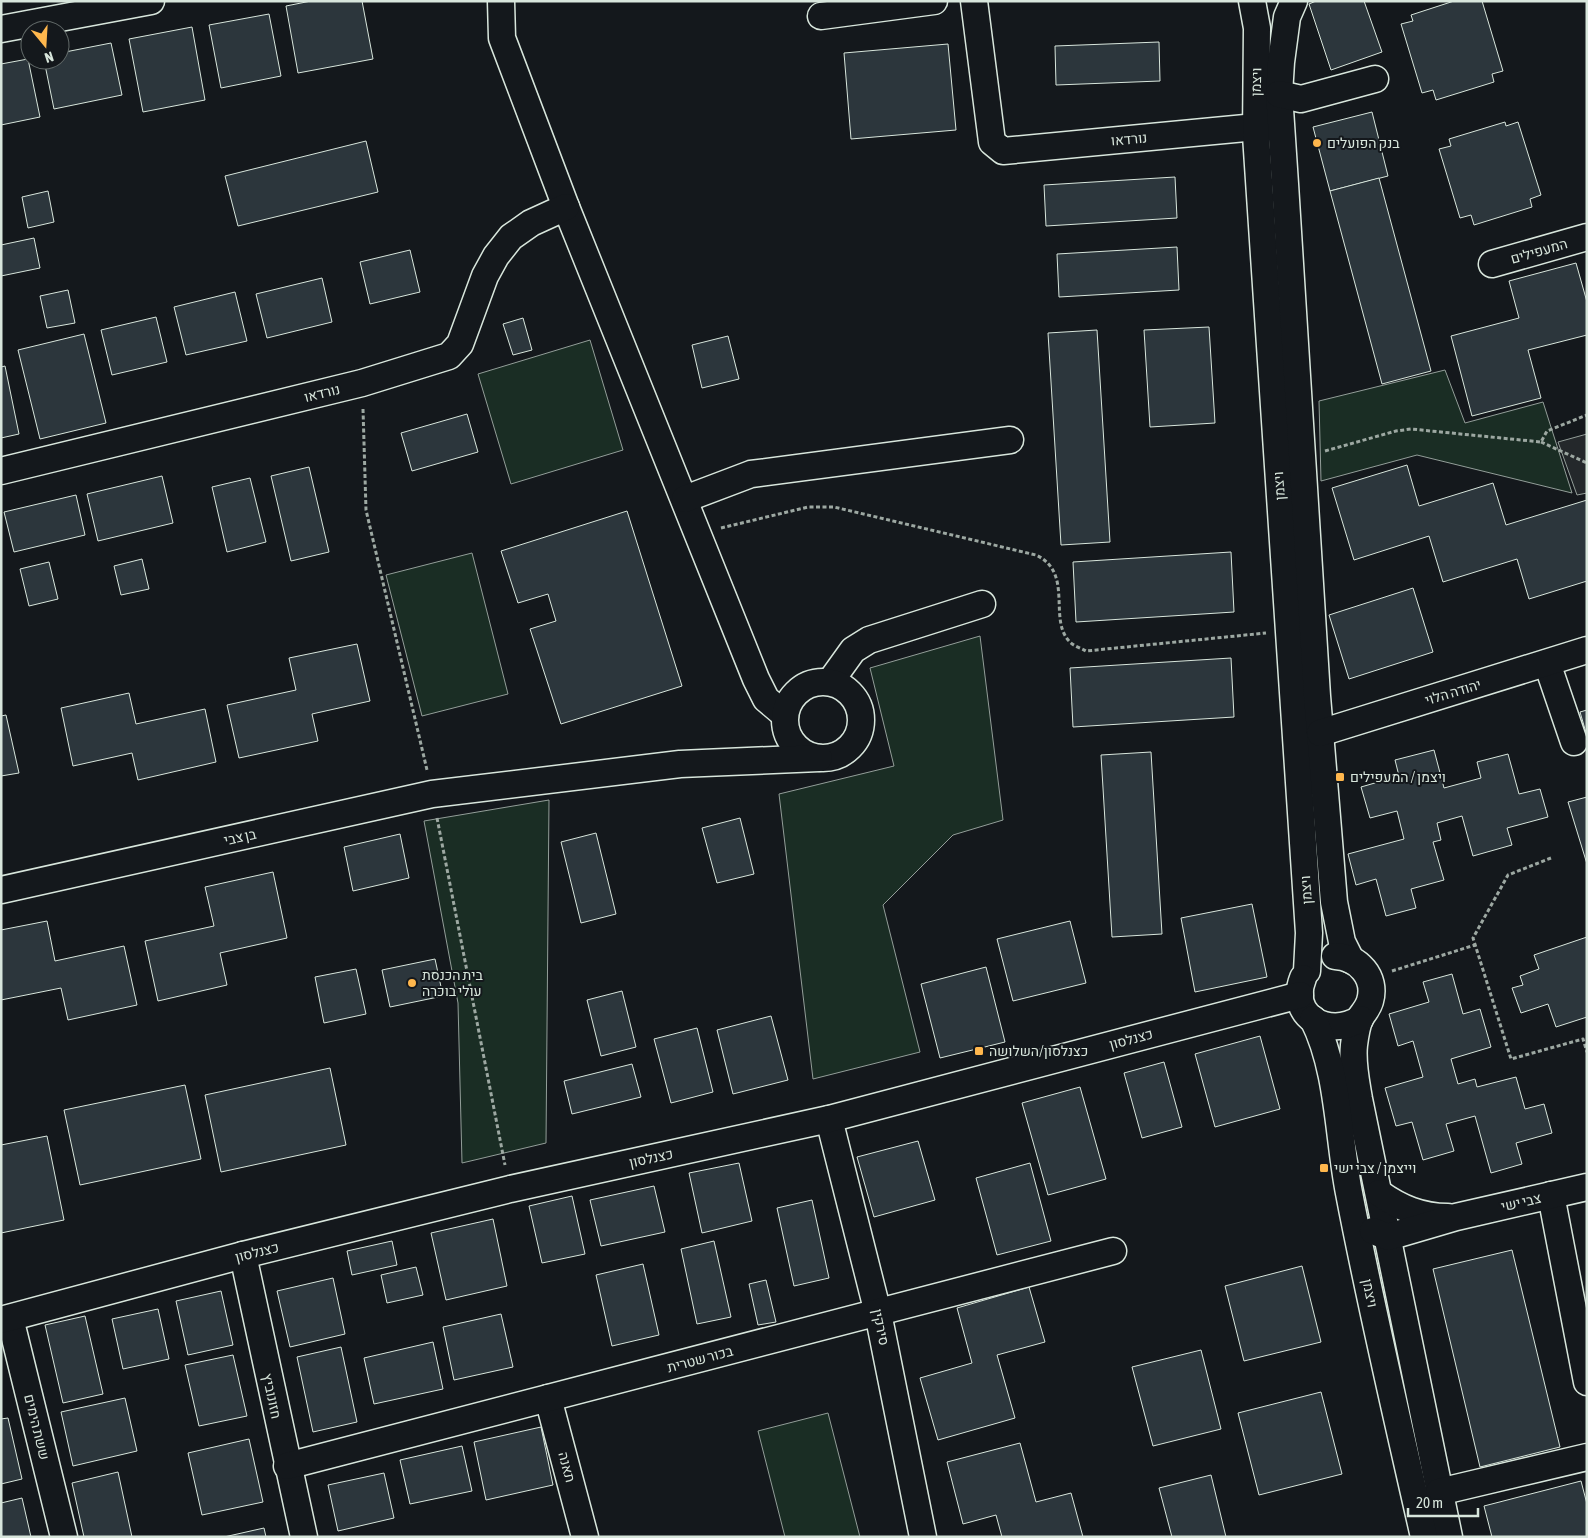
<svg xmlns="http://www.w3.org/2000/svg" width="1588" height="1538" font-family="'Asap Condensed',Heebo,sans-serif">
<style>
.green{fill:#1a2d24;stroke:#939e99}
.parking{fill:#24282b;stroke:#939e99}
.building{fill:#2c363c;stroke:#d8e6dc}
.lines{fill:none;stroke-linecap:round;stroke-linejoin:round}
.minor-casing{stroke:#d8e6dc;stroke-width:29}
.path{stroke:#9da8a2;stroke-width:3;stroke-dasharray:4 2.5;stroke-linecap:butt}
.minor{stroke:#14181c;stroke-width:26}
.poi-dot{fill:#ffb74d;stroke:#14181c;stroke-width:2}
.labels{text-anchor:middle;stroke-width:4;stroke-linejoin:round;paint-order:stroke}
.street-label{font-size:14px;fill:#d8e6dc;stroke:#14181c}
.poi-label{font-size:14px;fill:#d8e6dc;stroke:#14181c;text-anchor:start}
</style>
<rect width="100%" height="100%" fill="#14181c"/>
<g class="green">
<polygon points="590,340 623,450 511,484 478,374"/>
<polygon points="1445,370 1465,423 1543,402 1572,493 1417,455 1321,481 1319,401"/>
<polygon points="472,553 508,694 422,716 386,575"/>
<polygon points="980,636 1003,820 953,835 883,905 920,1052 813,1079 779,794 894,766 870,668"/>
<polygon points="549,800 546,1143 462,1163 458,1003 424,821"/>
<polygon points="828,1413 860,1537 785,1537 758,1431"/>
</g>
<polygon class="parking" points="1587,434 1587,493 1577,495 1558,442"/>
<g class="building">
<polygon points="311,1 362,1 373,59 298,73 286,6"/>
<polygon points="1316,1 1364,1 1382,52 1331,70 1309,4"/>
<polygon points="1454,1 1482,1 1503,71 1492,74 1494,82 1436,100 1433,90 1422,93 1401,24 1413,21 1411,15"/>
<polygon points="269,14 281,76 221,88 209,25"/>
<polygon points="192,27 205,100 143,112 129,39"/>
<polygon points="1159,42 1160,81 1056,85 1055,46"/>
<polygon points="111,43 122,95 54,109 44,60 60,60 60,53"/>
<polygon points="948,44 956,130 851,139 844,53"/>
<polygon points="28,59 40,117 1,125 1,64"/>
<polygon points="1372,112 1388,176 1330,191 1313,127"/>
<polygon points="1505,122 1506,126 1518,122 1541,195 1530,199 1532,207 1474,225 1471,215 1460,218 1439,149 1451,146 1449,139"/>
<polygon points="366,141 378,192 238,226 225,176"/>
<polygon points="1175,177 1177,218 1046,226 1044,185"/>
<polygon points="1379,178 1431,371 1382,384 1330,191"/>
<polygon points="48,191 54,222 28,228 22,197"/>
<polygon points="34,238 40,268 1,276 1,245"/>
<polygon points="1177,247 1179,290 1059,297 1057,254"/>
<polygon points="410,250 420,292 370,304 360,262"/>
<polygon points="1576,263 1587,302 1587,335 1528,350 1541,398 1472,416 1451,336 1519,318 1509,281"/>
<polygon points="322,278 332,322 267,338 256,294"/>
<polygon points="68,290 75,323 47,328 40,296"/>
<polygon points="235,292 247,341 186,355 174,307"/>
<polygon points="156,317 167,362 112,375 101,330"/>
<polygon points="523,318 532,350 513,355 503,324"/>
<polygon points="1209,327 1215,423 1150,427 1144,330"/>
<polygon points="1097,330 1110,542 1061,545 1048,333"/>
<polygon points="84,334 106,423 40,439 18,350"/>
<polygon points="728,336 739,379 702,388 692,345"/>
<polygon points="5,366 19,434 1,438 1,367"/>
<polygon points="467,414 478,452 412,471 401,433"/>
<polygon points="1407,465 1419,506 1493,483 1506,525 1587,500 1587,581 1529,599 1517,559 1443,582 1429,536 1354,560 1332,488"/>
<polygon points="309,467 329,552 291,561 271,476"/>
<polygon points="162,476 173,523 98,541 87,494"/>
<polygon points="250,478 266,542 227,552 212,487"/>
<polygon points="76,495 85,535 14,552 4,512"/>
<polygon points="627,511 682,686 561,724 530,629 556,621 548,594 518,603 501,551"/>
<polygon points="1231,552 1234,612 1076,622 1073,562"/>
<polygon points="142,559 149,589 121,595 114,566"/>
<polygon points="49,562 58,599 29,606 20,569"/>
<polygon points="1413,588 1433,652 1349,679 1329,615"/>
<polygon points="357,644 370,701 312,714 318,741 239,758 227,705 296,690 289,658"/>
<polygon points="1231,658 1234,717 1073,727 1070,668"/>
<polygon points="129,693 136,724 205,709 216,762 138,780 132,753 73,766 61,708"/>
<polygon points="1587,710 1587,736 1580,712"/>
<polygon points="6,715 19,773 1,776 1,716"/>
<polygon points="1434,750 1444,788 1481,778 1477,762 1508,754 1519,794 1540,789 1548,817 1507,828 1512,845 1473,856 1462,816 1437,823 1441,840 1433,842 1444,880 1411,889 1416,908 1386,916 1376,879 1356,885 1348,854 1404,839 1397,811 1370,818 1361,787 1399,776 1395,760"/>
<polygon points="1151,752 1162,934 1112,937 1101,755"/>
<polygon points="1587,797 1587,864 1568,802"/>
<polygon points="740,818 754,874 717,883 702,828"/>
<polygon points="596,833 616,914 581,923 561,842"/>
<polygon points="400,834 409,878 353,891 344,847"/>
<polygon points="273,872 287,938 220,953 227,985 158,1001 145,941 214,926 205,887"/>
<polygon points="1252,904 1267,977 1195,992 1181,918"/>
<polygon points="47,921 55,961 124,946 137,1005 68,1020 61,988 1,1000 1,930"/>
<polygon points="1070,921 1086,983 1013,1001 997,939"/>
<polygon points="1587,937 1587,1017 1556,1027 1548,1004 1521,1013 1512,988 1523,985 1520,976 1539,969 1534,955"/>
<polygon points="435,959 443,996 390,1007 382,970"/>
<polygon points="986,967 1005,1042 940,1058 921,984"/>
<polygon points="356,969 366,1014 324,1023 315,977"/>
<polygon points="1452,974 1463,1014 1480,1009 1491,1047 1451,1059 1458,1084 1475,1079 1477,1087 1516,1077 1525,1109 1544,1104 1552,1133 1516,1143 1522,1164 1491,1173 1475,1116 1446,1124 1454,1151 1423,1160 1412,1122 1396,1126 1385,1088 1423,1077 1413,1041 1398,1046 1389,1014 1429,1002 1423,982"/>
<polygon points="622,991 636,1047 601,1056 587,1000"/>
<polygon points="771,1016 788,1080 733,1094 717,1030"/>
<polygon points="697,1028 713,1092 671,1103 654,1039"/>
<polygon points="1260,1036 1280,1109 1215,1127 1195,1054"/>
<polygon points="1164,1062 1182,1127 1142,1138 1124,1073"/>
<polygon points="632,1064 641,1097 572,1114 564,1081"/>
<polygon points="330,1068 346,1145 221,1172 205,1095"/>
<polygon points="185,1085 201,1159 80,1185 64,1110"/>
<polygon points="1080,1087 1106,1179 1048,1195 1022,1103"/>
<polygon points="47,1136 64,1220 1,1233 1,1145"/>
<polygon points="918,1141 935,1200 874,1217 857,1157"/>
<polygon points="739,1163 752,1221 702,1233 689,1173"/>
<polygon points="1030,1163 1051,1241 997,1255 976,1178"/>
<polygon points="654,1186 665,1232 601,1246 590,1200"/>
<polygon points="572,1196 585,1254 542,1263 529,1206"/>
<polygon points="812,1200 829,1278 794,1286 777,1208"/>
<polygon points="493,1219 507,1286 446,1300 431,1233"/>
<polygon points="392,1241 397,1265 352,1275 347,1251"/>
<polygon points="714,1241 731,1317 697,1324 681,1249"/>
<polygon points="1512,1250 1560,1447 1480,1467 1433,1269"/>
<polygon points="643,1264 659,1335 612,1346 596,1275"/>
<polygon points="1302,1266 1321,1342 1244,1361 1225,1286"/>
<polygon points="416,1267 423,1295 387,1303 381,1275"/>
<polygon points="333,1278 345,1334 290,1347 277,1291"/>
<polygon points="766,1280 776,1322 758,1325 749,1284"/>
<polygon points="1029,1287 1045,1342 997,1355 1015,1418 938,1440 920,1378 972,1363 957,1308"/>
<polygon points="221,1291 233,1345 188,1355 176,1301"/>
<polygon points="158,1309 169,1359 123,1369 112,1319"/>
<polygon points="501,1314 513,1367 454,1380 443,1327"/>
<polygon points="85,1316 103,1394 63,1403 45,1325"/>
<polygon points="433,1342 443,1389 374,1404 364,1358"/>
<polygon points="341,1347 357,1422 313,1432 297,1357"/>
<polygon points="1201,1350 1221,1429 1153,1446 1132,1367"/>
<polygon points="233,1355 247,1416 199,1426 185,1365"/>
<polygon points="1321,1392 1342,1474 1259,1495 1238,1413"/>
<polygon points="125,1398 137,1451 73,1466 61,1412"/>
<polygon points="8,1418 22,1479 1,1484 1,1419"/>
<polygon points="541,1427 553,1485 486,1500 474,1442"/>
<polygon points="249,1439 263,1502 202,1515 188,1453"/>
<polygon points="1020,1443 1036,1502 1071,1493 1083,1537 1002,1537 996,1515 963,1524 947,1462"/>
<polygon points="462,1446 472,1491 410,1504 400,1460"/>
<polygon points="118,1472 132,1537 84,1537 72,1483"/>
<polygon points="384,1473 394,1518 338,1531 328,1485"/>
<polygon points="1211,1475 1226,1537 1172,1537 1159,1488"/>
<polygon points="1581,1481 1587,1504 1587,1537 1492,1537 1484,1506"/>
<polygon points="22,1498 31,1537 1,1537 1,1503"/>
<polygon points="264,1528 266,1537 224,1537"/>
</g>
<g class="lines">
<g class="minor-casing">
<g id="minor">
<polyline points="501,1 502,38 566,207 756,679 766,699 785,715"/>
<polyline points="974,1 992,142 1003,151 1256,127"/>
<polyline points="1252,1 1257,28 1256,135 1309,933 1307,971"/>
<polyline points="1294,1 1287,17 1281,62 1279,94 1285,184 1317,696 1334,902 1342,942 1351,960"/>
<polyline points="821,16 934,1"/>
<polyline points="1,29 151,1"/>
<polyline points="1279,94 1301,99 1375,79"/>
<polyline points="1492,264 1587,237"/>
<polyline points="1,471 362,383 449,356 460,344 485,276 496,256 511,237 531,223 566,207"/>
<polyline points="685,499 751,474 1010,440"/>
<polyline points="1547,663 1574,742"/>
<polyline points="830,682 853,650 869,640 982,604"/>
<circle cx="823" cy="720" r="38"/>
<polyline points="1320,733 1587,650"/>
<polyline points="1,890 432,794 680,764 819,758"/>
<path d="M1335,956C1358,957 1377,977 1370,1001C1368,1008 1364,1012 1360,1018C1357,1025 1355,1037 1354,1045C1352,1063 1356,1081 1359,1099L1449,1537"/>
<path d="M1303,978C1288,1016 1328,1039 1360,1019"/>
<path d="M1313,1019C1339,1070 1338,1137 1349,1193C1371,1308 1398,1422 1424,1537"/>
<polyline points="829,1119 878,1313 923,1537"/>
<path d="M1379,1193C1400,1208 1421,1217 1448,1217"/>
<polyline points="1551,1195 1587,1382"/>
<polyline points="1373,1231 1388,1237 1456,1217 1587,1187"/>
<polyline points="243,1255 304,1537"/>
<polyline points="10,1318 64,1537"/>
<polyline points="1,1320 243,1255 510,1189 829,1119 1300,995"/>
<polyline points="548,1398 585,1537"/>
<polyline points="287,1466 1113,1251"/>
<polyline points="1439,1492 1587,1457"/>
</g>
</g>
<g class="path">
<polyline points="363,409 366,510 427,770"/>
<polyline points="1541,442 1587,463"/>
<polyline points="1325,451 1396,431 1411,429 1541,442 1547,431 1587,415"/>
<path d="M721,528L808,507H834L1036,555C1074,573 1048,618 1069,641C1073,646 1081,648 1086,651L1266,633"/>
<polyline points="437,818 505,1165"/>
<polyline points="1551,858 1508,875 1473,938 1511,1059 1583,1039 1587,1052"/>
<polyline points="1392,971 1475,945"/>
</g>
<use href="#minor" class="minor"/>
</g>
<g class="poi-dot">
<circle cx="1317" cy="143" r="5"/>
<rect x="1335" y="772" width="10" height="10" rx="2.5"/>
<circle cx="412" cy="983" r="5"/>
<rect x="974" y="1046" width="10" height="10" rx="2.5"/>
<rect x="1319" y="1163" width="10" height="10" rx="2.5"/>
</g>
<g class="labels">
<g class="street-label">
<text transform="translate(1256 82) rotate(-89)" y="5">ויצמן</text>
<text transform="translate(1129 139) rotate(-5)" y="5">נורדאו</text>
<text transform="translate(1539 251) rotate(-16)" y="5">המעפילים</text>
<text transform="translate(322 393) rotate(-14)" y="5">נורדאו</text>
<text transform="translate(1279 486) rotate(-94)" y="5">ויצמן</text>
<text transform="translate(1453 692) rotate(-17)" y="5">יהודה הלוי</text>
<text transform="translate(240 837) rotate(-12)" y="5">בן צבי</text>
<text transform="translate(1306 890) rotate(-94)" y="5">ויצמן</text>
<text transform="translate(1131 1039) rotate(-15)" y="5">כצנלסון</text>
<text transform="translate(651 1158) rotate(-12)" y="5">כצנלסון</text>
<text transform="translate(1521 1202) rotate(-13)" y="5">צבי ישי</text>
<text transform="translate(257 1252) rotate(-14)" y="5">כצנלסון</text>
<text transform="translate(1370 1293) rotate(78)" y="5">ויצמן</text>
<text transform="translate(881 1327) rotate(78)" y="5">סירקין</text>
<text transform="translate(700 1359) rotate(-15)" y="5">בכור שטרית</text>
<text transform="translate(272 1396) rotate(78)" y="5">חזונוביץ</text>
<text transform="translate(37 1427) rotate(76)" y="5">ששת הימים</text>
<text transform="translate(567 1467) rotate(75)" y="5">תאנה</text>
</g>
<g class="poi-label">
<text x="1327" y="148">בנק הפועלים</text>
<text x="1350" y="782">ויצמן / המעפילים</text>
<text x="422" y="980">בית הכנסת<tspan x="422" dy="16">עולי בוכרה</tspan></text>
<text x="989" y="1056">כצנלסון/השלושה</text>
<text x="1334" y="1173">וייצמן / צבי ישי</text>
</g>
</g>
<rect width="1588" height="1538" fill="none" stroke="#d8e6dc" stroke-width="5"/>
<g transform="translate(45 45) rotate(162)"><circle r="24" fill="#14181c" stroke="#626a69"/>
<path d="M0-4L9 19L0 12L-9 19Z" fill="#ffb74d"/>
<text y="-8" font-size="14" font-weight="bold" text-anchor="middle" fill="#d8e6dc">N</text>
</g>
<path d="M1408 1508v8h70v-8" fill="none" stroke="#d8e6dc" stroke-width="2.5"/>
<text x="1416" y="1508" font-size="15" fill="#d8e6dc" stroke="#14181c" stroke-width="4" paint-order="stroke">20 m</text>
</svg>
